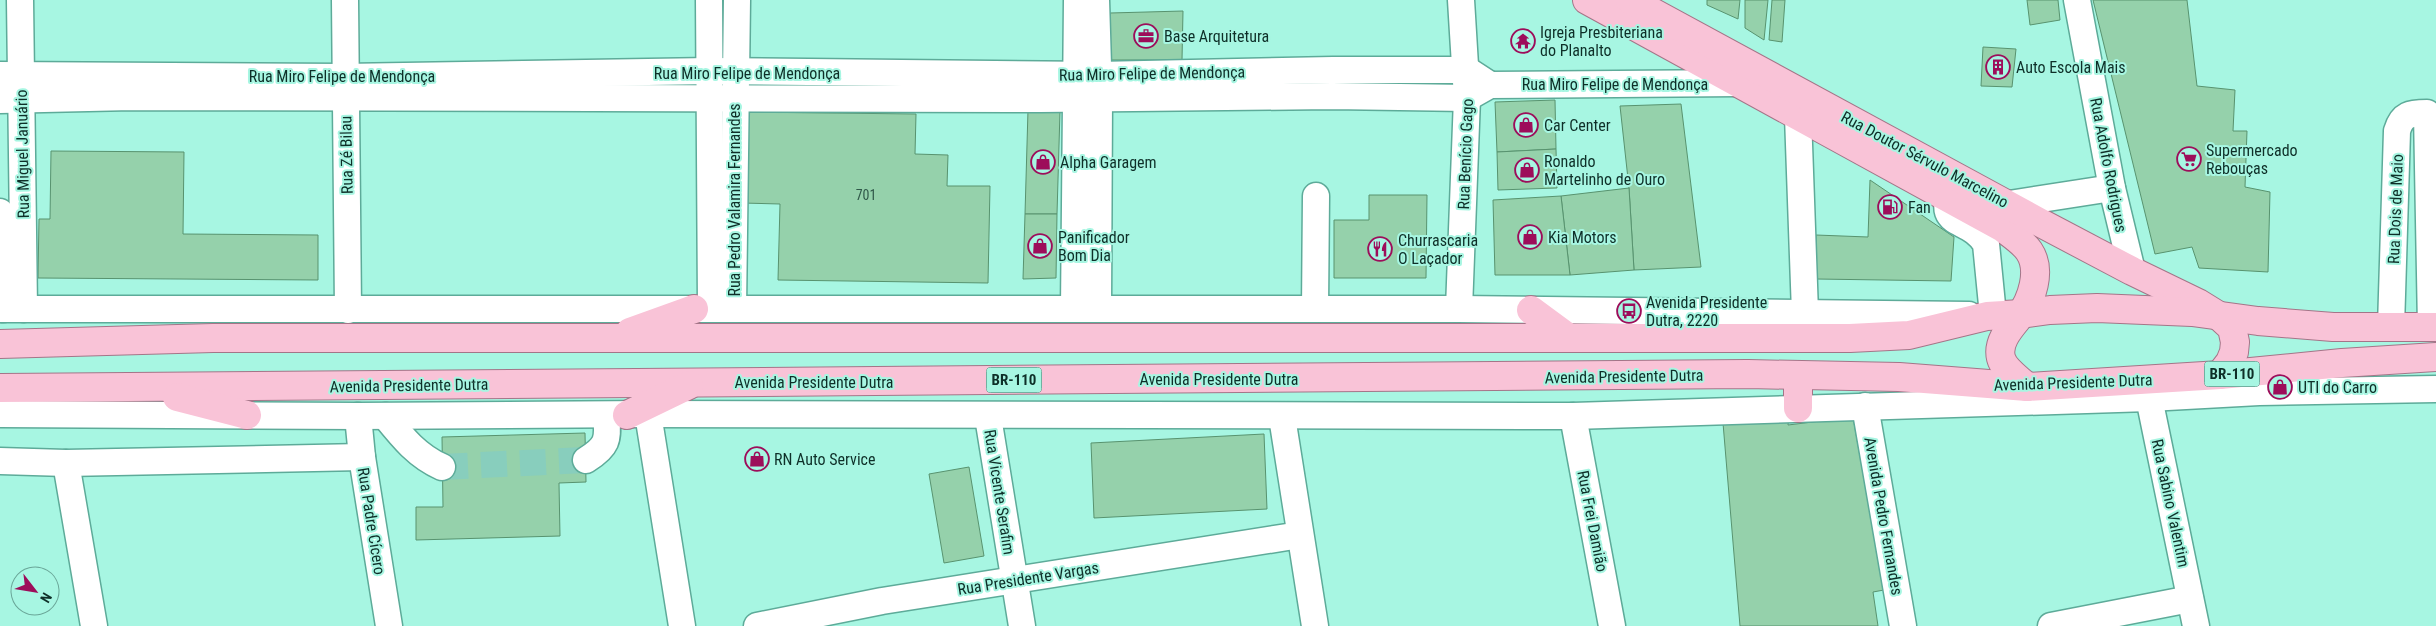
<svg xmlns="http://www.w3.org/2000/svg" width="2436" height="626" font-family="'Roboto Condensed',sans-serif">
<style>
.building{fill:#95d1ab;stroke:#58936f}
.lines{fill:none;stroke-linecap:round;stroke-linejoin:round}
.minor-tunnel{stroke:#88cebd;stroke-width:26;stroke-dasharray:26 13;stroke-linecap:butt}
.minor-casing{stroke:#5dab99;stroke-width:29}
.major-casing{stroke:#a47588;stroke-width:30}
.minor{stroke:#fff;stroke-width:26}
.major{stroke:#f9c3d7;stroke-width:28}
.labels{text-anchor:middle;stroke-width:4;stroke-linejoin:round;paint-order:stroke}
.number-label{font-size:14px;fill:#305849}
.shield{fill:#a7f6e2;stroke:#3c6b60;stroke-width:1}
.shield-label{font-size:15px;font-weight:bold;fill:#0e2f28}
.poi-label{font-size:16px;fill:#0e2f28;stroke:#a7f6e2;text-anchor:start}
.street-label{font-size:16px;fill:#0e2f28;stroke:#a7f6e2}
</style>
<rect width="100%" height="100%" fill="#a7f6e2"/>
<g class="building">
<polygon points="1707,0 1740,0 1738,19 1707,5"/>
<polygon points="1745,0 1768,0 1764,40 1745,28"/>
<polygon points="1772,0 1785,0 1782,42 1769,40"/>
<polygon points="2027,0 2058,0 2060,20 2030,25"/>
<polygon points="2093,0 2187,0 2197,86 2235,90 2233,131 2247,131 2245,187 2270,192 2268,272 2199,268 2192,247 2155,254"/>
<polygon points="1183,11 1182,60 1109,60 1110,13"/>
<polygon points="1983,47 2016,49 2012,87 1981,86"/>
<polygon points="1555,100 1556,149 1497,152 1495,102"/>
<polygon points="1681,104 1701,267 1634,270 1629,188 1620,106"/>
<polygon points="1028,110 1060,111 1057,214 1025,214"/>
<polygon points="744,112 916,114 915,154 948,155 947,186 990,186 988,283 778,280 780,204 742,203"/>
<polygon points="1556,149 1557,188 1498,190 1497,152"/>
<polygon points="51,151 184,152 183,234 318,235 318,280 38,278 39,219 50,219"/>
<polygon points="1870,180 1954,237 1951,281 1816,279 1816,235 1868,237"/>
<polygon points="1629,188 1634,270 1570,275 1561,196"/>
<polygon points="1369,195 1427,195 1426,278 1334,278 1334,220 1369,220"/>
<polygon points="1561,196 1570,275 1495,275 1493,200"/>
<polygon points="1025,214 1057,214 1056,278 1023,279"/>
<polygon points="1789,415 1788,425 1853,417 1884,590 1873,592 1878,626 1740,626 1723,423"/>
<polygon points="585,433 586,482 559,483 560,536 416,540 416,507 443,507 442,437"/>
<polygon points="1264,434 1267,509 1094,518 1091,443"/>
<polygon points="969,467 984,556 944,563 929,474"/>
</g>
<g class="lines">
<polyline class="minor-tunnel" points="442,467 586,460"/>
<g class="minor-casing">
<g id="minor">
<polyline points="20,0 24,309"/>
<polyline points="345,0 348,310"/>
<polyline points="709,0 711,309"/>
<polyline points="1096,0 1099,98 1098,308"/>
<polyline points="2077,0 2112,188 2132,271"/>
<polyline points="0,75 344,77 710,71 1098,75 1333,70 1467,70 1490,85"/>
<polyline points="0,100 132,97 1041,99 1332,96 1467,98 1490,85 1740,83"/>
<polyline points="1798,116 1805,313"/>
<path d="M1955,181C1931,231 1968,214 1986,244L1993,315"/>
<polyline points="2009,204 2112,188"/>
<polyline points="0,212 3,309"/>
<polyline points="1074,308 1077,0"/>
<polyline points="0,309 1459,309 1969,315"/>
<polyline points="733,309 737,0"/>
<polyline points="1315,309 1316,196"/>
<polyline points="1459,309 1467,98 1461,0"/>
<path d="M2391,327L2397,131C2402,114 2410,113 2427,113L2431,327"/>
<polyline points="2148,381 2149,398 2196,626"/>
<polyline points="1865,406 1903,626"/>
<polyline points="0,414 358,416 648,414 1573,416 2149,398 2259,392 2436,389"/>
<polyline points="648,414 682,626"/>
<polyline points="358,416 362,457 389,626"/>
<path d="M385,416C402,437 417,456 442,467"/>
<polyline points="1573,416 1612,626"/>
<polyline points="988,417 1022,626"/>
<polyline points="1282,417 1315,626"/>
<path d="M586,460C607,447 609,440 606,416"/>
<polyline points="0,461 66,463 362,457"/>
<polyline points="66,463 94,626"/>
<polyline points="757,626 882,601 1300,535"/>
<polyline points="2051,626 2190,599"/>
</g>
</g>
<g class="major-casing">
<g id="major">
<path d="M1587,0L2003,228C2012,235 2023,242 2029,251C2042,270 2032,300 2019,317C2010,328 1997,342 2001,358C2004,370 2019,379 2027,387"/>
<polyline points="1630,0 2039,222 2132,271 2198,303 2219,316 2232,328 2235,342 2234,352 2230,362 2220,375"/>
<polyline points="1531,310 1569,338"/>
<polyline points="630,332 694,309"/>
<polyline points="0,344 213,338 1850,338 1909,335 1987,316 2021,314 2050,310 2097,308 2192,312 2258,321 2333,327 2436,327"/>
<polyline points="0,388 1748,374 1899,377 2027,387 2220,375 2342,363 2436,357"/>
<polyline points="177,397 247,415"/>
<polyline points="1798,408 1798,376"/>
<polyline points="627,415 689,385"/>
</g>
</g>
<use href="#minor" class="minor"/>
<use href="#major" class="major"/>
</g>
<defs>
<g id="office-ring" transform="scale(1.25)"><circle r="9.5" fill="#a7f6e2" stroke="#9d0d5a" stroke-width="1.5"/><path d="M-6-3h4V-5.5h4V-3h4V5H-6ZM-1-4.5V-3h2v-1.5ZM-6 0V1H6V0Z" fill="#9d0d5a"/></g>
<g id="temple-ring" transform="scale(1.25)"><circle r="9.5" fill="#a7f6e2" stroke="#9d0d5a" stroke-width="1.5"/><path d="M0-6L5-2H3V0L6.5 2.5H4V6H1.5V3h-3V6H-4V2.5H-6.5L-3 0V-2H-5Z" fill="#9d0d5a"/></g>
<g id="building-ring" transform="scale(1.25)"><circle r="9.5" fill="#a7f6e2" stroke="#9d0d5a" stroke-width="1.5"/><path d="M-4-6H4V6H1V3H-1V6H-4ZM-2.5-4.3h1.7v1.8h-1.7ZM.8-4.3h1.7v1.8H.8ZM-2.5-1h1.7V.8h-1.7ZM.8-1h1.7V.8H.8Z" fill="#9d0d5a"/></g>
<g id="shop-ring" transform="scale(1.25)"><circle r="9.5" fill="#a7f6e2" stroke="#9d0d5a" stroke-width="1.5"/><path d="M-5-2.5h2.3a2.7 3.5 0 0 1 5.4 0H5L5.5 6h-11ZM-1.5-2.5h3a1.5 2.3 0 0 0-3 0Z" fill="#9d0d5a"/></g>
<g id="supermarket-ring" transform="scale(1.25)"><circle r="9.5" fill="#a7f6e2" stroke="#9d0d5a" stroke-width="1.5"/><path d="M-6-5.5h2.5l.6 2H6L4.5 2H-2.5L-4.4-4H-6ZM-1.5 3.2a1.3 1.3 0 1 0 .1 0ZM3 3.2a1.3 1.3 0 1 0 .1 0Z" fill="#9d0d5a"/></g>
<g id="fuel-ring" transform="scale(1.25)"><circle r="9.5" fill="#a7f6e2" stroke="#9d0d5a" stroke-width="1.5"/><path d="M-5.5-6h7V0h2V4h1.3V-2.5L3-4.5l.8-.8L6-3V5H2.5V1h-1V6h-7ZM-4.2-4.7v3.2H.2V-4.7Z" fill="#9d0d5a"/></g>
<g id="restaurant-ring" transform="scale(1.25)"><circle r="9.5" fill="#a7f6e2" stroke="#9d0d5a" stroke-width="1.5"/><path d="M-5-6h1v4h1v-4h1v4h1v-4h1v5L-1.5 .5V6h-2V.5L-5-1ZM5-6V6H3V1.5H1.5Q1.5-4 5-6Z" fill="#9d0d5a"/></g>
<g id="bus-ring" transform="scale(1.25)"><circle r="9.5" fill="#a7f6e2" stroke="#9d0d5a" stroke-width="1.5"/><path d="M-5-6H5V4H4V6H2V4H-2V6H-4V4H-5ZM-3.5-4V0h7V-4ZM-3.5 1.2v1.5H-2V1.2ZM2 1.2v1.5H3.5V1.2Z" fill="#9d0d5a"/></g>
</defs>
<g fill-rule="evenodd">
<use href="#office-ring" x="1146" y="36"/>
<use href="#temple-ring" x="1523" y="41"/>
<use href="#building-ring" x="1998" y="67"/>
<use href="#shop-ring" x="1526" y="125"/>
<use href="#supermarket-ring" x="2189" y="159"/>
<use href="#shop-ring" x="1043" y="162"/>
<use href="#shop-ring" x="1527" y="170"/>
<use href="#fuel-ring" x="1890" y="207"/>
<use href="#shop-ring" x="1530" y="237"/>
<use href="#shop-ring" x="1040" y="246"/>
<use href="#restaurant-ring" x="1380" y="249"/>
<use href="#bus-ring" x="1629" y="311"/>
<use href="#shop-ring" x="2280" y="387"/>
<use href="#shop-ring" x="757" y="459"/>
</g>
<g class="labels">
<g class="number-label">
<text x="866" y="200">701</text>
</g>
<g class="shield">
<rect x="2204.5" y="361.5" width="55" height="25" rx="4"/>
<rect x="986.5" y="367.5" width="55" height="25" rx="4"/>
</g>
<g class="shield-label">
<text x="2232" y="379">BR-110</text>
<text x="1014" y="385">BR-110</text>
</g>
<g class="poi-label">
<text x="1540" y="38">Igreja Presbiteriana<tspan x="1540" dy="18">do Planalto</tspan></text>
<text x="1164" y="42">Base Arquitetura</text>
<text x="2016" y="73">Auto Escola Mais</text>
<text x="1544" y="131">Car Center</text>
<text x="2206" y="156">Supermercado<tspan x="2206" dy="18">Rebouças</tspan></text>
<text x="1544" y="167">Ronaldo<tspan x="1544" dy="18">Martelinho de Ouro</tspan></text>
<text x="1060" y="168">Alpha Garagem</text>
<text x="1908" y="213">Fan</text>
<text x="1058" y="243">Panificador<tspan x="1058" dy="18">Bom Dia</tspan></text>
<text x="1548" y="243">Kia Motors</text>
<text x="1398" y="246">Churrascaria<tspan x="1398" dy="18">O Laçador</tspan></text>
<text x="1646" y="308">Avenida Presidente<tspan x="1646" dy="18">Dutra, 2220</tspan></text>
<text x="2298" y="393">UTI do Carro</text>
<text x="774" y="465">RN Auto Service</text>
</g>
<g class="street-label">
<text x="747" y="79">Rua Miro Felipe de Mendonça</text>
<text transform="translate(1152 73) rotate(-1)" y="6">Rua Miro Felipe de Mendonça</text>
<text x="342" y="82">Rua Miro Felipe de Mendonça</text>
<text x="1615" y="90">Rua Miro Felipe de Mendonça</text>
<text transform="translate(22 154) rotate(-91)" y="6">Rua Miguel Januário</text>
<text transform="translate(1465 154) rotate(-88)" y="6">Rua Benício Gago</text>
<text transform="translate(346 155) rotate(-91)" y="6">Rua Zé Bilau</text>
<text transform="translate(1925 159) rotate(28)" y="6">Rua Doutor Sérvulo Marcelino</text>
<text transform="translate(2109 165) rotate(79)" y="6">Rua Adolfo Rodrigues</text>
<text transform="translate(734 200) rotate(-90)" y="6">Rua Pedro Valamira Fernandes</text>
<text transform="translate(2395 209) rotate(-88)" y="6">Rua Dois de Maio</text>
<text transform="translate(1624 376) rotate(-1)" y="6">Avenida Presidente Dutra</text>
<text x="1219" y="385">Avenida Presidente Dutra</text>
<text x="814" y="388">Avenida Presidente Dutra</text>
<text transform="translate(2073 382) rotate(-2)" y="6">Avenida Presidente Dutra</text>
<text transform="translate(409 385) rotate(-1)" y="6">Avenida Presidente Dutra</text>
<text transform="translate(1000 492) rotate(81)" y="6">Rua Vicente Serafim</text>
<text transform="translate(2171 503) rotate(78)" y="6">Rua Sabino Valentim</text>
<text transform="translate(1884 516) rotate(80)" y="6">Avenida Pedro Fernandes</text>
<text transform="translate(372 521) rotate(81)" y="6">Rua Padre Cícero</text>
<text transform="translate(1593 521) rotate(79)" y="6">Rua Frei Damião</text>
<text transform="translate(1028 578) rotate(-9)" y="6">Rua Presidente Vargas</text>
</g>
</g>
<g transform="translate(35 591) rotate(121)"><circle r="24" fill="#a7f6e2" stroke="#6aa698"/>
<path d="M0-4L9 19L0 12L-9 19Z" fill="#9d0d5a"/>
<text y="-8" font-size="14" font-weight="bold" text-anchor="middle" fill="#0e2f28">N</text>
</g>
</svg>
